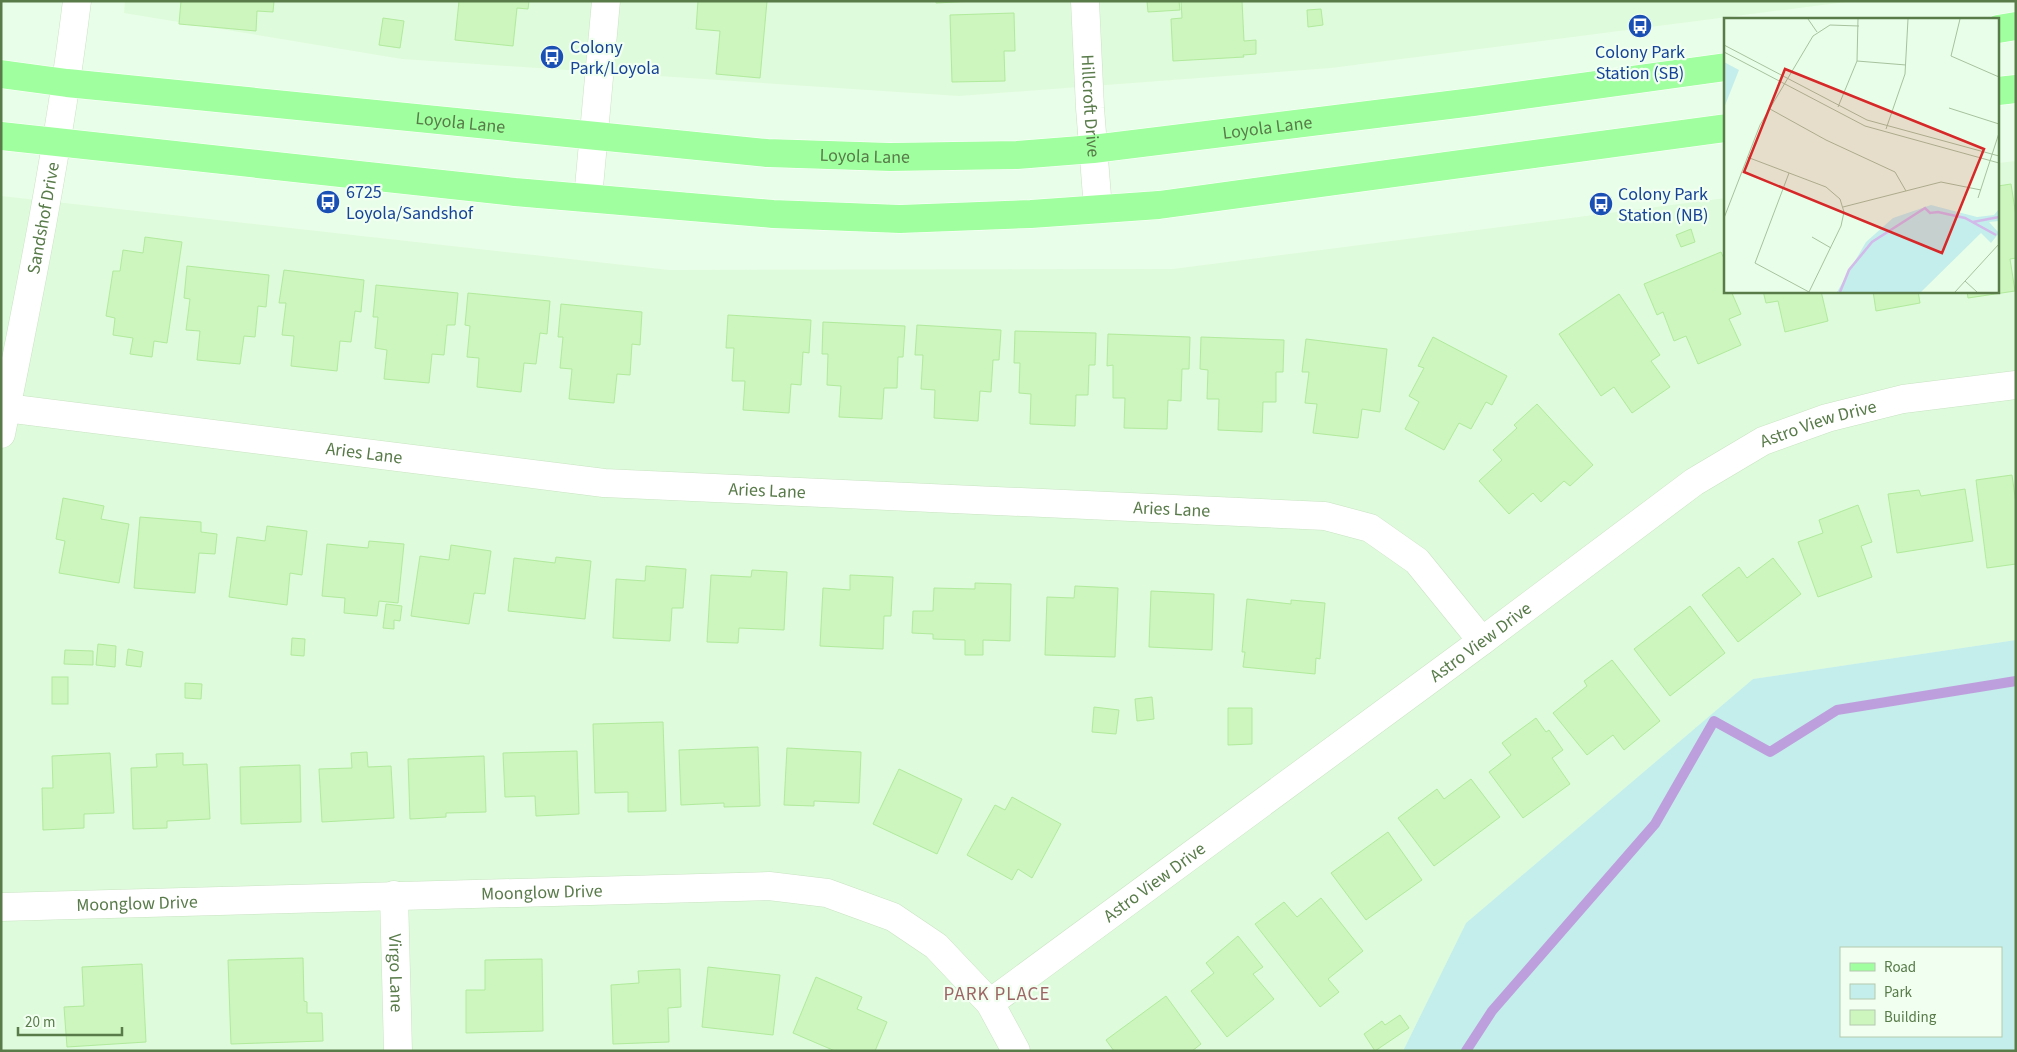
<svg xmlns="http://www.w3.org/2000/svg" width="2017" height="1052" font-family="'Source Sans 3',sans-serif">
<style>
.residential{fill:#defbdb}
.green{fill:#c4eeeb;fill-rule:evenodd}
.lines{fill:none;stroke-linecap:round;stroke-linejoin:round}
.stream{stroke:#be9fdd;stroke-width:10}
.building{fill:#ccf6bd;stroke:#b1ea9c}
.minor-casing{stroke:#c8e4c2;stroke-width:29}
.major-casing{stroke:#fff;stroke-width:29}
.minor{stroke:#fff;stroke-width:28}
.major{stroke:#a0ff9e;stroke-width:28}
.labels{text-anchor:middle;stroke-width:4.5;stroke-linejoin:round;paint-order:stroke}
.transit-label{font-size:18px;fill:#164399;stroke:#f1fff0;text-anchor:start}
.street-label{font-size:18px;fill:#587b49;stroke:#f1fff0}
.neighbourhood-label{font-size:19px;letter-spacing:1px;fill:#9e6565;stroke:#f1fff0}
.inset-river{fill:none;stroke:#d2baea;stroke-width:2.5}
.inset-road{fill:none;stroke:#a6c29e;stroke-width:1}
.view{fill:#d62828;fill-opacity:0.15;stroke:#d62828;stroke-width:2.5}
.inset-edge{fill:none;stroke:#587b49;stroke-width:2.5}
</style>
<rect width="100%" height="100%" fill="#e9fee8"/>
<g class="residential">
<polygon points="125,1 1853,1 1331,68 959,96 402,59 124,13"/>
<polygon points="2016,161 2016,640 1753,679 1466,923 1403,1051 1,1051 1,196 669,270 1173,269 1726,198 1726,291 1998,291 1998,163"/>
</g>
<path class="green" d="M2016,640V1051H1403L1466,923L1753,679ZM1841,948H2001V1036H1841Z"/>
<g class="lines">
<polyline class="stream" points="1466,1051 1492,1011 1655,824 1714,721 1770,752 1837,710 2016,681"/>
</g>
<g class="building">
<polygon points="181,1 274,1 273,12 257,11 256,31 179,24"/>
<polygon points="459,1 529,1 528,9 517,8 513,46 455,40"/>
<polygon points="698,1 767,1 760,78 716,74 720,31 696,29"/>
<polygon points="936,1 974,1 936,3"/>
<polygon points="1147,1 1179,1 1180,10 1148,12"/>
<polygon points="1181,1 1242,1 1244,41 1256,40 1256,54 1243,55 1244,57 1173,61 1171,19 1182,18"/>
<polygon points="1321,9 1323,25 1308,27 1307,10"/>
<polygon points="1014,13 1015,51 1004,51 1005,81 952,82 950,15"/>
<polygon points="383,18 404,21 400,48 379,45"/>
<polygon points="2011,184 2016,216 2016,258 2010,259 2015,291 1968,298 1967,291 1998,291 1998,186"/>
<polygon points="1691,229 1695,242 1681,247 1676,235"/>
<polygon points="145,237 182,242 167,343 154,341 152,357 130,354 133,338 113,335 115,318 106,316 113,271 120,271 123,250 143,253"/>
<polygon points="1721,252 1726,263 1726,291 1731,291 1741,314 1729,319 1741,345 1698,364 1686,336 1674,341 1663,312 1657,315 1644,284"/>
<polygon points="187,266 269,275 266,307 258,306 255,337 244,336 240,364 197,360 200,331 186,330 190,299 184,298"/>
<polygon points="284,270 364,280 361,312 355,311 351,342 340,341 337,371 291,366 294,336 282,335 286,303 279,303"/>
<polygon points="376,285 458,293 455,325 447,325 444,355 432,354 429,383 384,379 387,350 375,348 378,317 373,317"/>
<polygon points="1763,291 1821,291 1828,321 1785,332 1778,301 1766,303"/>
<polygon points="1873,291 1918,291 1920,303 1876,311"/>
<polygon points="468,293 550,301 547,334 540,333 536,364 524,363 521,392 477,387 479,358 467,357 470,326 465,325"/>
<polygon points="1619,294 1660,355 1651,361 1670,387 1632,413 1614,387 1601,396 1559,334"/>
<polygon points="561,304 642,312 640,345 632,344 630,375 617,374 614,403 569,399 572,369 560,368 563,337 558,337"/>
<polygon points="728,315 811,320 809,353 803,352 801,385 791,384 789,413 743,410 745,381 732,381 734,348 726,348"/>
<polygon points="823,322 905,326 903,357 898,357 897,388 884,388 882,419 839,417 841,386 827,385 828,354 822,354"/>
<polygon points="917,325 1001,330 999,360 993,360 991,392 980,391 978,421 934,418 935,390 921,389 923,355 915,355"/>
<polygon points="1015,331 1096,333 1095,365 1089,365 1088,395 1076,395 1075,426 1030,424 1031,394 1019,393 1020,363 1014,363"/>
<polygon points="1108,334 1190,337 1189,369 1182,369 1181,401 1168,400 1167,429 1124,428 1125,398 1113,398 1113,365 1107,366"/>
<polygon points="1201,337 1284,340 1283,372 1276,372 1276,402 1263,402 1262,432 1218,430 1219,399 1207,399 1208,370 1200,369"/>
<polygon points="1433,337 1507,376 1492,405 1486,402 1471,429 1459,423 1444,450 1405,429 1419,402 1409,396 1424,368 1418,366"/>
<polygon points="1306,339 1387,349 1380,412 1362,409 1358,438 1313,433 1317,404 1305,403 1309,372 1302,372"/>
<polygon points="1537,404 1593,465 1570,486 1564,481 1541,502 1533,493 1509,514 1479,481 1502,460 1493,450 1517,428 1514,425"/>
<polygon points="2012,475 2016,504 2016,564 1987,568 1976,480"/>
<polygon points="1965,489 1973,541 1897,553 1888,494 1919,490 1921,496"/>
<polygon points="63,498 104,506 101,519 129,524 119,583 59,573 65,541 56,539"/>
<polygon points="1858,505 1872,542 1861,546 1872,577 1818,597 1798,542 1823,533 1819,520"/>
<polygon points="140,517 201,522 201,532 217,534 215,554 199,553 195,593 134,588"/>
<polygon points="267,526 307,531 302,575 290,573 287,605 229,597 237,537 265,541"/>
<polygon points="369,541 404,544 398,603 379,601 377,616 344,613 345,598 322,596 327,544 368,548"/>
<polygon points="451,545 491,551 485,594 474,593 469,624 411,616 420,556 449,560"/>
<polygon points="556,557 591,561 585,619 508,611 514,558 555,563"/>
<polygon points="1773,558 1801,594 1738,642 1702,595 1739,567 1747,578"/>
<polygon points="646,566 686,569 683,608 672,608 670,641 613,638 616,579 645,581"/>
<polygon points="752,570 787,572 784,630 739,628 738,643 707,642 711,575 751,577"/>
<polygon points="850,575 893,577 891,616 884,616 883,649 820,646 823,588 850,590"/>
<polygon points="975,583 1011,584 1010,641 983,640 983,655 965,655 965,640 933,639 933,634 912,633 913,611 933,611 934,588 975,589"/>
<polygon points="1075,586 1118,588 1115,657 1045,655 1047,597 1074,598"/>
<polygon points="1151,591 1214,594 1212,650 1149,647"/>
<polygon points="1247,599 1291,604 1291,600 1325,603 1320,659 1316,658 1315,674 1243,667 1245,652 1242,652"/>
<polygon points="386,604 402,606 400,621 394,620 394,629 383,628"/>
<polygon points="1690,606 1725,653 1670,696 1634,649"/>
<polygon points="292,638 305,639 304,656 291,655"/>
<polygon points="98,644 116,646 115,667 96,665"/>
<polygon points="128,649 143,652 141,667 126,665"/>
<polygon points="65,650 93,651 93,665 64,664"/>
<polygon points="1612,660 1660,721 1624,750 1613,735 1587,755 1553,713 1587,686 1584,681"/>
<rect x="52" y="677" width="16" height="27"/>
<polygon points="185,683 202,684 201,699 185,698"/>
<polygon points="1152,697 1154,719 1137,721 1135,699"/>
<polygon points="1094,707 1119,710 1116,734 1092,732"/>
<polygon points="1228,708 1252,708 1252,744 1228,745"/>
<polygon points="1536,718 1546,732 1549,730 1563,750 1552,758 1570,784 1523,818 1489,772 1511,755 1502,743"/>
<polygon points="663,722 666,811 628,812 628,792 595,793 593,724"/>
<polygon points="758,747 760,806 724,807 724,803 681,805 679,750"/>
<polygon points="787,748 861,752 859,803 814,801 814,806 784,805"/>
<polygon points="577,751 579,814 536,816 535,796 505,797 503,753"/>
<polygon points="367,752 368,767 391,766 394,818 322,822 319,769 352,768 351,753"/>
<polygon points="110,753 114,813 84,814 84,828 43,830 42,788 53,788 52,756"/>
<polygon points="183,753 183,765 207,764 210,819 167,821 167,828 133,829 131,768 157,767 156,754"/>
<polygon points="484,756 486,812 446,813 446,817 410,819 408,759"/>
<polygon points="300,765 301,822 241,824 240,767"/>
<polygon points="899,769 962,799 937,854 873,824"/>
<polygon points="1471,779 1500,817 1434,866 1398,818 1437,789 1444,799"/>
<polygon points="1012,797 1061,824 1032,878 1018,869 1012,880 967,855 995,805 1005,810"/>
<polygon points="1388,832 1422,880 1366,920 1331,873"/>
<polygon points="1321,898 1363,951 1328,979 1339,992 1320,1007 1255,924 1284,902 1297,917"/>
<polygon points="1238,936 1263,967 1253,974 1274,999 1227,1037 1191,991 1214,973 1206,963"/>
<polygon points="303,958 304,1001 307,1002 307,1013 322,1013 323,1041 231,1044 228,960"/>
<polygon points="542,959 543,1031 466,1033 466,990 485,990 485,960"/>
<polygon points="142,964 146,1042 67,1047 64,1007 84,1006 82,967"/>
<polygon points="708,967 780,975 773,1035 702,1027"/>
<polygon points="680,969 681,1007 668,1008 669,1042 613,1044 611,985 639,983 638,971"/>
<polygon points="816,977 862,997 857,1009 887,1022 875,1051 835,1051 793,1033"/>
<polygon points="1166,996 1201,1044 1192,1051 1114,1051 1106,1040"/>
<polygon points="1400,1015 1409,1028 1375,1051 1364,1034 1382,1021 1385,1025"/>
</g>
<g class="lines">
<g class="minor-casing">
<g id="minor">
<path id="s1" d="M1085,1L1090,108L1098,209"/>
<polyline points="588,198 606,1"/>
<path id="s2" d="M6,408L604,483L1325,516L1370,528L1417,561L1482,641"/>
<path id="s3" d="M1,434C30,291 59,147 77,1"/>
<path id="s4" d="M394,895L398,1051"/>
<path id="s5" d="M1,907L769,886L827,893L893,917L936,946L990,1003L1016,1051"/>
<path id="s6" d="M990,1003L1482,641L1694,482L1763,441L1827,418L1903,399L2016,385"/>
</g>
</g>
<g class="major-casing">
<g id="major">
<polyline points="1998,29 2016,26"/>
<path id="s7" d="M1,74L67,83L767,153L890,157L1017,155L1093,149L1473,102L1726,67"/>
<polyline points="1998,91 2016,89"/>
<polyline points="1,136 515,192 773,214 900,219 1031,214 1159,205 1726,128"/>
</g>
</g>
<use href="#minor" class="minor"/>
<use href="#major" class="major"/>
</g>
<defs>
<g id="bus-disc" transform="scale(1.25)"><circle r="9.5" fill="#1a4fb4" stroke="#f1fff0"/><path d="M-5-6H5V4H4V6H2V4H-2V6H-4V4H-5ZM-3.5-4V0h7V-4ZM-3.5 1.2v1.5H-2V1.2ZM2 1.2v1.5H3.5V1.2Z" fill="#fff"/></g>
</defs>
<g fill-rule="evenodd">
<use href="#bus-disc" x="1640" y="26"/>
<use href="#bus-disc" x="552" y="57"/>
<use href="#bus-disc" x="328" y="202"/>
<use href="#bus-disc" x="1601" y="204"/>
</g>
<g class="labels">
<g class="transit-label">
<text x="570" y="53">Colony<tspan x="570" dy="21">Park/Loyola</tspan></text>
<text x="1640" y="58" text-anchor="middle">Colony Park<tspan x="1640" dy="21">Station (SB)</tspan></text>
<text x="346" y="198">6725<tspan x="346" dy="21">Loyola/Sandshof</tspan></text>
<text x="1618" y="200">Colony Park<tspan x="1618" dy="21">Station (NB)</tspan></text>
</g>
<g class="street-label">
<text dy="6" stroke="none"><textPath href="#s1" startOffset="105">Hillcroft Drive</textPath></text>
<text dy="6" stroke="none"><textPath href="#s7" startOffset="462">Loyola Lane</textPath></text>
<text dy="6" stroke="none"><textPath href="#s7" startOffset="1272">Loyola Lane</textPath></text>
<text dy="6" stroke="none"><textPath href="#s7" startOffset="868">Loyola Lane</textPath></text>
<text dy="6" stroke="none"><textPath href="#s3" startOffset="220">Sandshof Drive</textPath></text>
<text dy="6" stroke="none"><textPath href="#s6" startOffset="1014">Astro View Drive</textPath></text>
<text dy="6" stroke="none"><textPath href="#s2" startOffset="361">Aries Lane</textPath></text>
<text dy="6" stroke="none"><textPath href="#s2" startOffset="766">Aries Lane</textPath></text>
<text dy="6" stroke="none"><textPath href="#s2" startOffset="1171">Aries Lane</textPath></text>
<text dy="6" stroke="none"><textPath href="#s6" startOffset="609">Astro View Drive</textPath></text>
<text dy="6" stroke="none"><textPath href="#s6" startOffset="204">Astro View Drive</textPath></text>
<text dy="6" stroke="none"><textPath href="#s5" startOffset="541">Moonglow Drive</textPath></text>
<text dy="6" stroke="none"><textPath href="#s5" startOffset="136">Moonglow Drive</textPath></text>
<text dy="6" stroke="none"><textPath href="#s4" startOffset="78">Virgo Lane</textPath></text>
</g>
<g class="neighbourhood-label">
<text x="997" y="1000">PARK PLACE</text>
</g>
</g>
<g transform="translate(1724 18)">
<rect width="275" height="275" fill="#e9fee8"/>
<path d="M0,44L15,52L0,90ZM207,187L253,199L270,197L275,191V203L265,204L275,215L267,225L257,215L197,274H113L142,224L169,200Z" fill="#c4eeeb"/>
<path class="inset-river" d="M249,204L275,199M116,274L125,252L148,224L201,190L206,195L214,194L241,200L272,217"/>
<path class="inset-road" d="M84,1L93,14M236,1L227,38L275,59M0,27L143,102L275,138M0,34L141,108L275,145M133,43L182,47M114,89L133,43L134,1M225,90L275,106M46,91L102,122L171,154L182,173M162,111L181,56L184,1M23,139L102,169L116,181L120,194L117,208L85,274M65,155L31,245L85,274M254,180L275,115M119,189L217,164L257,172M0,200L36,107L89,18L106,7L135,8M88,219L107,230M241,263L253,274M231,274L275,226"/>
<path class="view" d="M61,51L260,131L218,235L20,154Z"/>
<rect width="275" height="275" class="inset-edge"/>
</g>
<rect width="2017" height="1052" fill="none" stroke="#587b49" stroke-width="5"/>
<rect x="1840" y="947" width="162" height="90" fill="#f1fff0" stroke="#b4caad"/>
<rect x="1850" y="963" width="25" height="8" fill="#a0ff9e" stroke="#b4caad"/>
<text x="1884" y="972" font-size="15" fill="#587b49">Road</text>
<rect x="1850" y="984" width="25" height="15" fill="#c4eeeb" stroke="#b4caad"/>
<text x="1884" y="997" font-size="15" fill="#587b49">Park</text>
<rect x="1850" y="1010" width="25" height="15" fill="#ccf6bd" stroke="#b4caad"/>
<text x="1884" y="1022" font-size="15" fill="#587b49">Building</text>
<path d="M18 1027v8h104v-8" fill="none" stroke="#587b49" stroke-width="2.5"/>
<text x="25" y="1027" font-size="15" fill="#587b49" stroke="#f1fff0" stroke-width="4" paint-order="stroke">20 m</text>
</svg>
